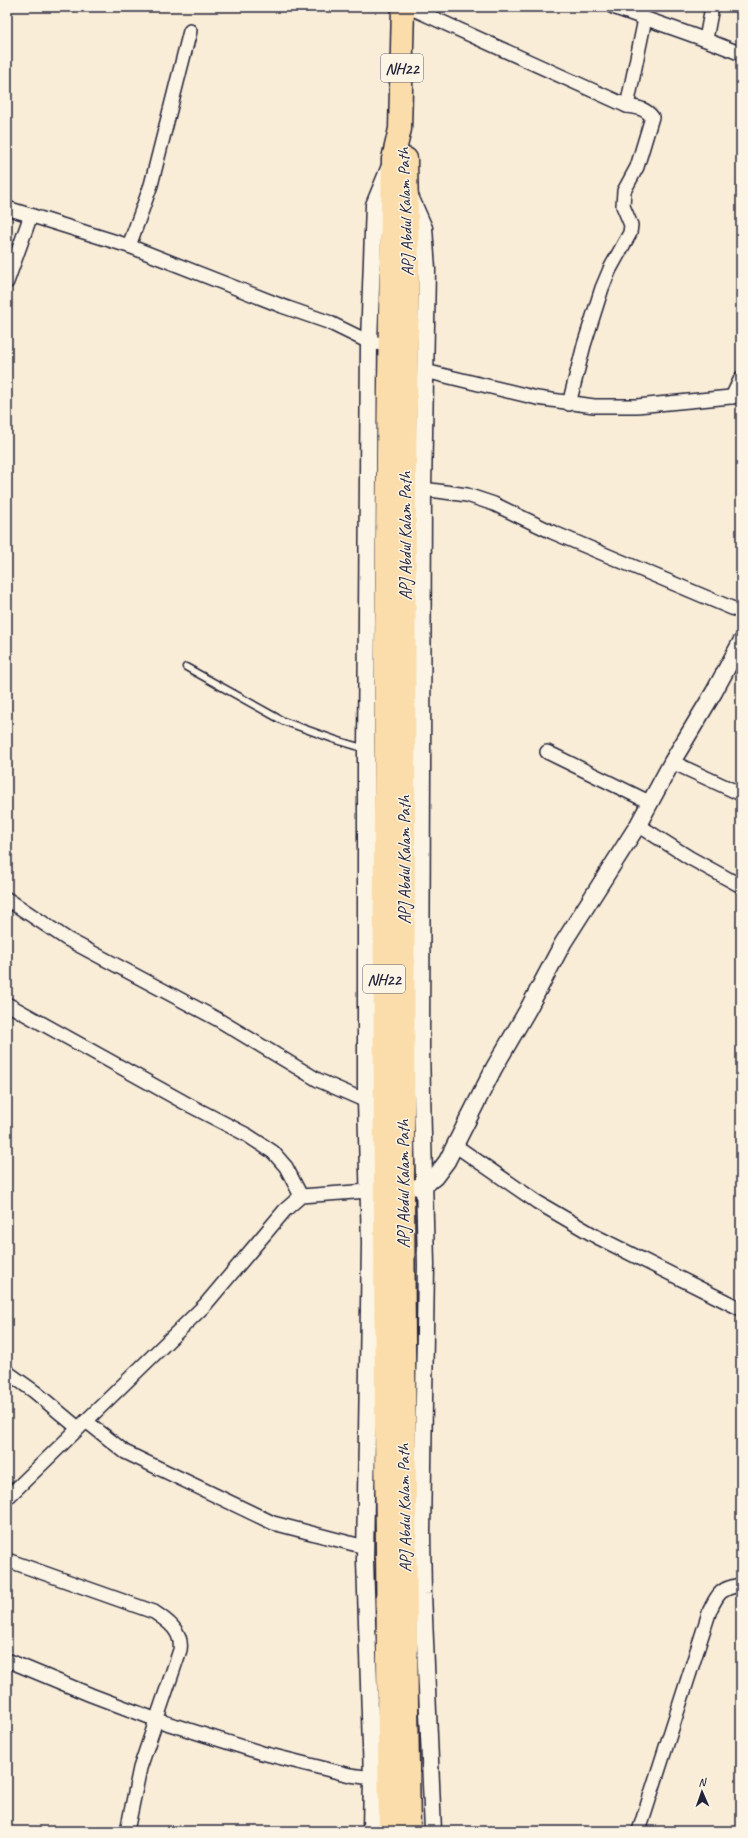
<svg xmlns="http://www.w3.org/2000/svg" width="748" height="1838" font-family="Caveat,sans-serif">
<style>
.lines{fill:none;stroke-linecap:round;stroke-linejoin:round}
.service-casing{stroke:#22223b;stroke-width:9}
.minor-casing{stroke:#22223b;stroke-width:16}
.tertiary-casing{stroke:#22223b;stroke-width:19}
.trunk-casing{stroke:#22223b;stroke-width:25}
.service{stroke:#fcf5e5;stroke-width:6}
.minor{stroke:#fcf5e5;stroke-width:13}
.tertiary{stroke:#fcf5e5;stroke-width:16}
.trunk{stroke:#fbddab;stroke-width:22}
.labels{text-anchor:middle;stroke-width:3;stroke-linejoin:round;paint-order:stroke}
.shield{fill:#fcf5e5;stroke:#63616e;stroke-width:1}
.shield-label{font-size:16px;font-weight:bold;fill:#22223b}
.street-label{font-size:17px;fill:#22223b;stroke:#fcf5e5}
</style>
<rect width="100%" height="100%" fill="#f9edd7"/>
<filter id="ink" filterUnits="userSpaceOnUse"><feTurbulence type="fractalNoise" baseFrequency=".025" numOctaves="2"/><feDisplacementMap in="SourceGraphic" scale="8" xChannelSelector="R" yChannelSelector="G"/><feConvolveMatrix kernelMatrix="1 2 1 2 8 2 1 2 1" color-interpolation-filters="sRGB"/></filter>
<g filter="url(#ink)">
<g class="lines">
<g class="service-casing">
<polyline id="service" points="186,667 283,721 336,740 366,749"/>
</g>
<g class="minor-casing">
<g id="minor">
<path d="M409,7L627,106C638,108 645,108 652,117L637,167L624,191L623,206L631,225L630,233L610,269L602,288L584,345L569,404"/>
<path d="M613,7C656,23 700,36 741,54"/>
<polyline points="706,39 712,7"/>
<polyline points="627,106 645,19"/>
<polyline points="7,208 129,246 282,306 328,322 369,342 396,346"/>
<polyline points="129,246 151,185 190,31"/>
<polyline points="7,282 31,215"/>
<polyline points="425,371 537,398 594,406 637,406 741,396"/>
<polyline points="732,397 741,378"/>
<polyline points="423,489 467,495 494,504 552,532 741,612"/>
<polyline points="547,752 649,802"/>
<polyline points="672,762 741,794"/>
<polyline points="638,825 690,858 741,886"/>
<polyline points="7,899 67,939 217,1019 318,1080 366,1101"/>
<polyline points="7,1004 189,1105 247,1135 273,1152 286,1167 301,1196"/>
<polyline points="456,1146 537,1202 597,1237 741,1309"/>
<polyline points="7,1372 35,1392 78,1428"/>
<polyline points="86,1421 125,1452 273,1523 365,1547"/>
<polyline points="7,1498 205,1305 285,1210 301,1196 368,1191"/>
<path d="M7,1560L154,1612C168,1621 183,1632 180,1650L140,1768L127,1831"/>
<polyline points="7,1660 91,1695 157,1720 262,1753 350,1775 372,1778"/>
<path d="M639,1831L710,1610C718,1593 721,1588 741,1585"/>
</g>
</g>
<g class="tertiary-casing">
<g id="tertiary">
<polyline points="409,194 424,228 427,269 423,489 421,1049 426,1265 422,1534 423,1594 433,1831"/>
<polyline points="417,1187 425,1185 435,1177 447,1161 494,1068 527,1011 563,943 638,825 672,762 714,692 741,642"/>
<polyline points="371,1831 372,1778 365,1560 370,1243 366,1101 366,749 369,342 374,205 390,166"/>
</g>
</g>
<g class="trunk-casing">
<g id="trunk">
<polyline points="406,159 408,267 405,472 403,1190 406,1642 409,1831"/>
<path d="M390,1831C383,1274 381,716 393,159L400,129L403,7"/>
</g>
</g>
<use href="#service" class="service"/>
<use href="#minor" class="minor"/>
<use href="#tertiary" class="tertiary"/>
<use href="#trunk" class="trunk"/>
</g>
</g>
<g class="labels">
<g class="shield">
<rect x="381" y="54" width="42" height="28" rx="3"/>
<rect x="363" y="965" width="42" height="28" rx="3"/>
</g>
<g class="shield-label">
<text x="402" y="74">NH22</text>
<text x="384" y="985">NH22</text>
</g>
<g class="street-label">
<text transform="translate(405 212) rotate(-92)" y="6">APJ Abdul Kalam Path</text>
<text transform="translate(405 536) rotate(-90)" y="6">APJ Abdul Kalam Path</text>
<text transform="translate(404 860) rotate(-90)" y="6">APJ Abdul Kalam Path</text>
<text transform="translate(403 1184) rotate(-90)" y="6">APJ Abdul Kalam Path</text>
<text transform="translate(404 1508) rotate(-91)" y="6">APJ Abdul Kalam Path</text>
</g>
</g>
<rect width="748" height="1838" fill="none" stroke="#fcf5e5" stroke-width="24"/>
<rect x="12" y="12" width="724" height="1814" fill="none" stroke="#22223b" stroke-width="1.5" filter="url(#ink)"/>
<g transform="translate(702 1792) rotate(358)" stroke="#fcf5e5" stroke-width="3" paint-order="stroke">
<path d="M0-3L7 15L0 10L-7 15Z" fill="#22223b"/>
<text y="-6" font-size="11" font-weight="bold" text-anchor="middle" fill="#22223b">N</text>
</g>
</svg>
